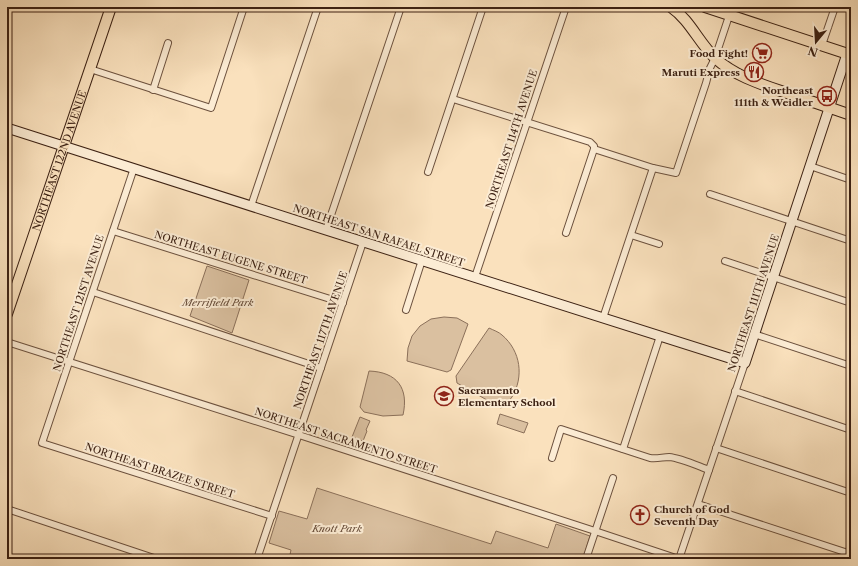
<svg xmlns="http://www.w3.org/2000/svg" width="858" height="566" font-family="'Libre Caslon Text',serif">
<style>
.green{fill:#dac0a0;stroke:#8b705a}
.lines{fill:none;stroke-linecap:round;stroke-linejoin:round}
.street-casing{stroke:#6c513e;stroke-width:8}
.secondary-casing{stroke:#3c2113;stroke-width:11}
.primary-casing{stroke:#3c2113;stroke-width:12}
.street{stroke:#fcecd4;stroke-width:6}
.secondary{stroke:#fcecd4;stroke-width:9}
.primary{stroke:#fae1bd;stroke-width:10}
.labels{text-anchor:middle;stroke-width:4;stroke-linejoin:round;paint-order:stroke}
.poi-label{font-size:10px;font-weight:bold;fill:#3c2113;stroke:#fcecd4;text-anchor:end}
.street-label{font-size:10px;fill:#3c2113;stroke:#fcecd4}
.park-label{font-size:10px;font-style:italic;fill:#644936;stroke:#fcecd4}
</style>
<rect width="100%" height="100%" fill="#fae1bd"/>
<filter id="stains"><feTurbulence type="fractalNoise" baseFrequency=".005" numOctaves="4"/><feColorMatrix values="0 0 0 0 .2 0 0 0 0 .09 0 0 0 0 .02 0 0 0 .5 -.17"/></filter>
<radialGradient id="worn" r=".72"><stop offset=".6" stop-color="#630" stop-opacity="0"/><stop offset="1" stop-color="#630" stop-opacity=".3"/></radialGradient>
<g class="green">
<polygon points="207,266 249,280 232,333 190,316"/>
<polygon points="444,317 457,318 468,324 451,370 447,372 407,361 408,348 412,336 420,326 431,319"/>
<path d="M489,328C493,330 499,332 502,335C521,351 524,377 512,397C509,401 505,405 501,408L457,383L456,376Z"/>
<path d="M369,371C397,372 409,388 403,415L383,416L364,412L360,407Z"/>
<polygon points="500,414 528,423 524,433 497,424"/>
<polygon points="360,417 370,421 366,430 367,431 363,441 352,437"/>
<polygon points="317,488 491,544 496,531 548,548 556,524 590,536 583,559 289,559 291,550 269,543 279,511 307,519"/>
</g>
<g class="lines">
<g class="street-casing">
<g id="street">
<polyline points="822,45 835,7"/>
<polyline points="90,69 211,108 244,7"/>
<polyline points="153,90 168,43"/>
<polyline points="453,99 590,142 594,146 594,149"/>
<polyline points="594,149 653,168 676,173 706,83 710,68 715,58 732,7"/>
<polyline points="810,166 851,180"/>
<polyline points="134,168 42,443 272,516"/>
<polyline points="428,172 483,7"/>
<polyline points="710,194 851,241"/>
<polyline points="251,206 318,7"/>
<polyline points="326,230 401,7"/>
<polyline points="113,231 343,303"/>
<polyline points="566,233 594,149"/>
<polyline points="631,235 659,244"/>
<polyline points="725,261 851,303"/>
<polyline points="475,277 566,7"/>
<polyline points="93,292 321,368"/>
<polyline points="406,310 422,260"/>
<polyline points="603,318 653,168"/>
<polyline points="754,334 851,366"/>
<polyline points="7,342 299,435 595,531 679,559"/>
<polyline points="735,391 851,430"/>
<polyline points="716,448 851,493"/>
<polyline points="623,449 660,336"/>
<path d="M552,458L561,429L650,458C657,459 663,457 669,457C681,458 698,466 709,470"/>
<polyline points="698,504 851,554"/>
<polyline points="7,509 157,559"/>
<polyline points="257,559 363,242"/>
<polyline points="586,559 613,478"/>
<polyline points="679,559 745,363"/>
<polyline points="846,559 851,545"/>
</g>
</g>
<g class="secondary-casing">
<polyline id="secondary" points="7,128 326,230 745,363 847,54"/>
</g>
<g class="primary-casing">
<g id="primary">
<path d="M671,7C690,20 699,43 715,58C734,75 757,83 781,91C804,99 828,107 851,115"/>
<polyline points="705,7 851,55"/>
<path id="s1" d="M7,314L111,7"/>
</g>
</g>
<use href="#street" class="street"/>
<use href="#secondary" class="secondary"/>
<use href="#primary" class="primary"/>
</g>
<defs>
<g id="supermarket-ring" transform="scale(1)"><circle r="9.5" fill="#fcecd4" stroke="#8f2418" stroke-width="1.5"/><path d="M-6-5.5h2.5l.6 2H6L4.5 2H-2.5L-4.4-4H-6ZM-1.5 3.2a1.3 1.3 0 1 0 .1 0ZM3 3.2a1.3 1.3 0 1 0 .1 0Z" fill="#8f2418"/></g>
<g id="restaurant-ring" transform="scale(1)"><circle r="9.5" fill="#fcecd4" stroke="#8f2418" stroke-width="1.5"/><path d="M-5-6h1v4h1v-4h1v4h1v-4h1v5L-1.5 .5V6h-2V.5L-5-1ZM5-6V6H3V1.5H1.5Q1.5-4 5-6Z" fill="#8f2418"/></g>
<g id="bus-ring" transform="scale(1)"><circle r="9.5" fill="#fcecd4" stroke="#8f2418" stroke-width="1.5"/><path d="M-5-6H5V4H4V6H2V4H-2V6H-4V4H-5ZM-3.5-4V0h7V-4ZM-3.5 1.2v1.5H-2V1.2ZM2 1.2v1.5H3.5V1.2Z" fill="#8f2418"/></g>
<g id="school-ring" transform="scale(1)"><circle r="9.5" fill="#fcecd4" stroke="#8f2418" stroke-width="1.5"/><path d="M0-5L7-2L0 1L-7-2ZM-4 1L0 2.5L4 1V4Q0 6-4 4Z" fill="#8f2418"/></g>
<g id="church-ring" transform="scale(1)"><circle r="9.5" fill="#fcecd4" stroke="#8f2418" stroke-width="1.5"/><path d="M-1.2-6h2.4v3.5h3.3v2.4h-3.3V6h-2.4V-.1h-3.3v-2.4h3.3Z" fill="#8f2418"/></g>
</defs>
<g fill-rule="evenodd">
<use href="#supermarket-ring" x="762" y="53"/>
<use href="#restaurant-ring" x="754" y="72"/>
<use href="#bus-ring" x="827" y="96"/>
<use href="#school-ring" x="444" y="396"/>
<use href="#church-ring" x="640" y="515"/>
</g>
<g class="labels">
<g class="poi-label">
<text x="748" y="57">Food Fight!</text>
<text x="740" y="76">Maruti Express</text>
<text x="813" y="94">Northeast<tspan x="813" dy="12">111th &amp; Weidler</tspan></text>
<text x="458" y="394" text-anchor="start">Sacramento<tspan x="458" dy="12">Elementary School</tspan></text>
<text x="654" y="513" text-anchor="start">Church of God<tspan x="654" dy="12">Seventh Day</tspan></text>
</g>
<g class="street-label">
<text transform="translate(511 139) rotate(-72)" y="4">NORTHEAST 114TH AVENUE</text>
<text dy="4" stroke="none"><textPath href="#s1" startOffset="162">NORTHEAST 122ND AVENUE</textPath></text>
<text transform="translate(379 235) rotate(18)" y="4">NORTHEAST SAN RAFAEL STREET</text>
<text transform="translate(231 257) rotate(17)" y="4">NORTHEAST EUGENE STREET</text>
<text transform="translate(78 303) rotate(-72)" y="4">NORTHEAST 121ST AVENUE</text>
<text transform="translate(753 303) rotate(-72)" y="4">NORTHEAST 111TH AVENUE</text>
<text transform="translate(320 340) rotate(-71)" y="4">NORTHEAST 117TH AVENUE</text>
<text transform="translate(346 440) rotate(18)" y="4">NORTHEAST SACRAMENTO STREET</text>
<text transform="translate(160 470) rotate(18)" y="4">NORTHEAST BRAZEE STREET</text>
</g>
<g class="park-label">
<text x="218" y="306">Merrifield Park</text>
<text x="337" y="532">Knott Park</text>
</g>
</g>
<rect width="858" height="566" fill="none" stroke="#fae1bd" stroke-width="24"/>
<rect x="8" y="8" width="842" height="550" fill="none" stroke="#3c2113" stroke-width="2"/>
<rect x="12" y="12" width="834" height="542" fill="none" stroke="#3c2113"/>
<g transform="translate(816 42) rotate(198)" stroke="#fcecd4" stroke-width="3" paint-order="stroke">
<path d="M0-3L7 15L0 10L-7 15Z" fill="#3c2113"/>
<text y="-6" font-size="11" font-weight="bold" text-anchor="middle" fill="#3c2113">N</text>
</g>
<rect width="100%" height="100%" filter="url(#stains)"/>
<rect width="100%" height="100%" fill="url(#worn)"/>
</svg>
